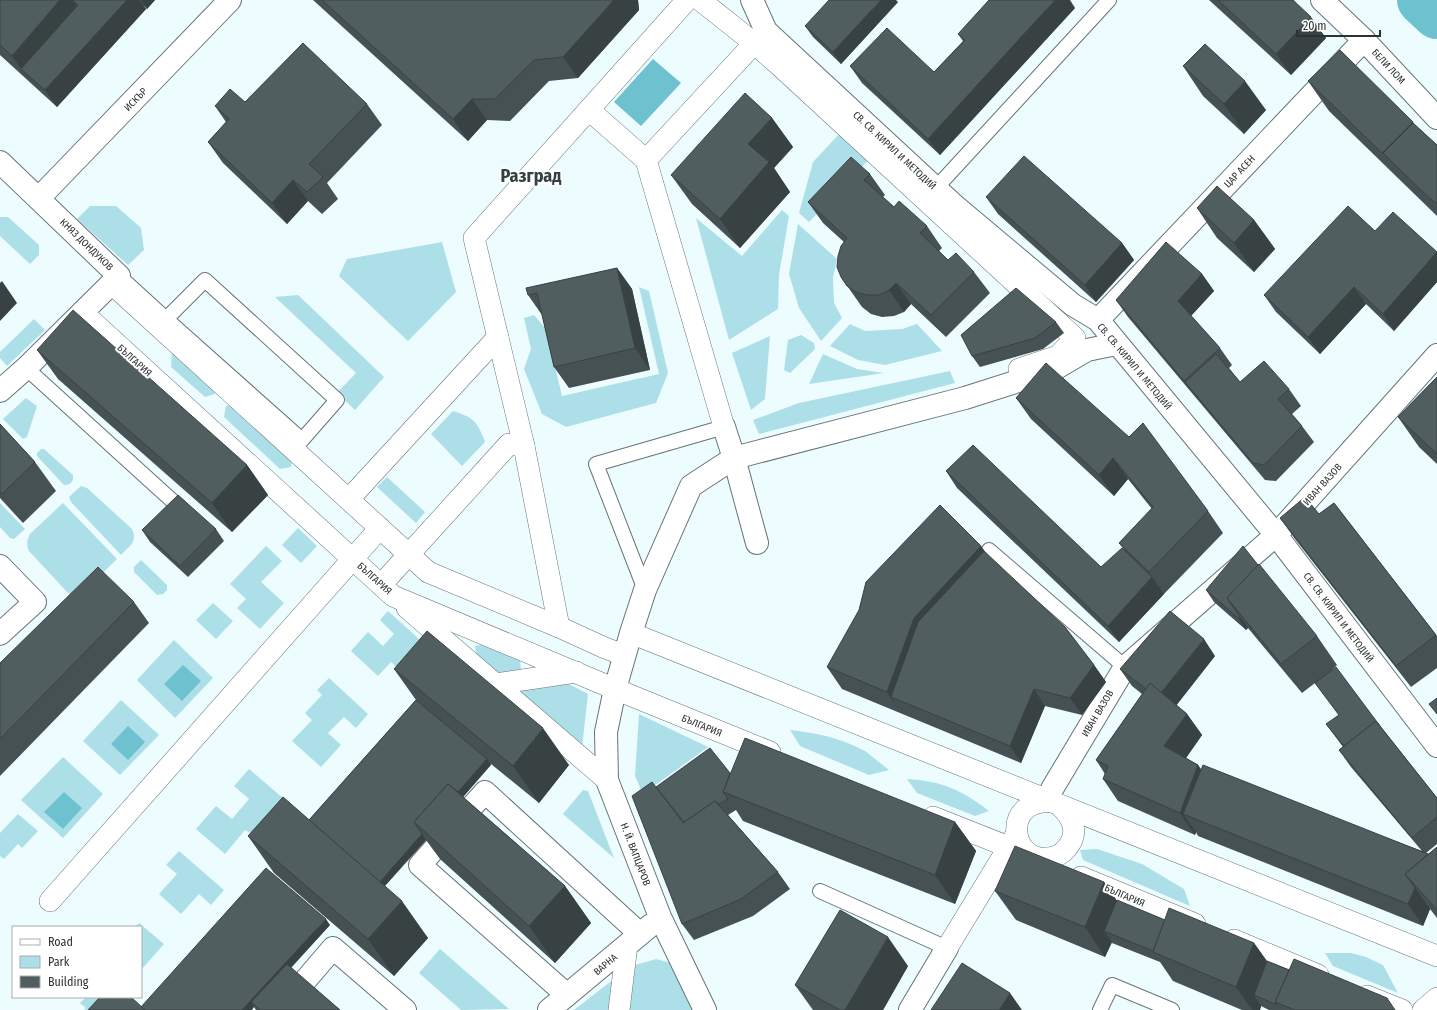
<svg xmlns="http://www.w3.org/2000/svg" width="1437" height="1010" font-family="'Fira Sans Condensed',sans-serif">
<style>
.green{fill:#addfe8}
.forest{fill:#6ec1cf}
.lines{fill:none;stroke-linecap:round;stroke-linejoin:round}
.river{stroke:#6ec1cf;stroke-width:50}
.service-casing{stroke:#677476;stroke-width:16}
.pedestrian-casing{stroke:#677476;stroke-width:22}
.minor-casing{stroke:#677476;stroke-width:24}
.service{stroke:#fff;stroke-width:14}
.pedestrian{stroke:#fff;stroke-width:21}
.minor{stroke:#fff;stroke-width:22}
.wall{fill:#465153}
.shaded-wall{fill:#394243}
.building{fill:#515e60;stroke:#394243}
.labels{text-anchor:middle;stroke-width:4;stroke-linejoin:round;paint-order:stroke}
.street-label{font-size:10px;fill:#2c3132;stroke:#fff}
.town-label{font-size:18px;font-weight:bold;fill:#344042;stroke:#fff}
</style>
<rect width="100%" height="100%" fill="#edfcff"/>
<g class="green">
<polygon points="843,130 872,156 809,222 799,213 813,162"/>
<polygon points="90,206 116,206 141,228 144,250 128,265 77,219"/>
<polygon points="782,210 789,216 779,275 778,309 729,340 696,218 742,256"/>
<polygon points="0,217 8,217 39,245 39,255 30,264 0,236"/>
<polygon points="798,224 837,259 833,278 834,303 842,318 821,341 799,308 789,274"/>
<polygon points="442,242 456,292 408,341 339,276 347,259"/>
<polygon points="639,287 649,291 668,373 656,403 566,427 542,414 524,369 531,349 524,318 534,315 546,329 562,396 659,374"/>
<polygon points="298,295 384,377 355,410 337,393 356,373 275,297"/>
<polygon points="34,319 45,330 7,366 0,358 0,352"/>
<polygon points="850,324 865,331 902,329 917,324 942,351 885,365 858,360 830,346"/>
<polygon points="801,335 814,343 815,349 790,373 784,370 788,340"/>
<polygon points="770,336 765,399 751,410 732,353"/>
<polygon points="172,350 217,385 215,394 205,397 171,367"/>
<polygon points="823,354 857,369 884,373 809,384"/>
<polygon points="950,371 955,383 759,434 753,420 799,403"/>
<polygon points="26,398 37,406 27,437 23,439 3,419"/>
<polygon points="236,404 293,456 291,467 280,469 224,417 226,406"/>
<path d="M453,411C474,418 477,421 485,442L462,466L431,434Z"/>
<path d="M41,449H44L73,475C74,482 70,485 64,485L37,456V453Z"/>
<polygon points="387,477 425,512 416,523 377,487"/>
<path d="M81,486L87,488L132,529C138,542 129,546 121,555L71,502L69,497Z"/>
<polygon points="0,503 25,529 14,539 10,538 0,527"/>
<path d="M63,503L117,559L83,592L72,595L67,592L29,551C26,544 27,540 30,534Z"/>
<polygon points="298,528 317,546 301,563 282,545"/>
<polygon points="266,546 282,561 261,582 284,603 260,629 237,608 246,599 230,584"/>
<polygon points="141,560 167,585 167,590 163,594 157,595 134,572 134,567"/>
<polygon points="213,603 233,621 216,639 196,620"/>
<polygon points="388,611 430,649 398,668 391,662 378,676 351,651 368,632 383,646 394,634 380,620"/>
<polygon points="174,640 213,678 175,718 137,680"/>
<polygon points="484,644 520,659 521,670 498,673 477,657 475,646"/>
<polygon points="329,678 368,714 356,728 344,717 328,733 341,745 321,767 292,741 312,720 305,713 322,695 317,690"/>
<polygon points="563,681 588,694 582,747 510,687"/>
<polygon points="121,700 159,735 120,775 83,741"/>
<polygon points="639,714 708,747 643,794 635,776"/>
<path d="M790,730C817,733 841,738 865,751C873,757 881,764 889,770L869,775L800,746Z"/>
<polygon points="63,757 103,794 63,838 21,800"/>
<polygon points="249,769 290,804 253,835 245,830 225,854 196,829 216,806 232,819 249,799 234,786"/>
<path d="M907,779C942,781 962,790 989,811L975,816L917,793Z"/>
<polygon points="583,790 588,791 614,858 563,814"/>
<polygon points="18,814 38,831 22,848 18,844 4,859 0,856 0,833"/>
<polygon points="1097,849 1142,864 1184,889 1190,906 1083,860 1080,850"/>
<polygon points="179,851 224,890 211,905 199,894 181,914 159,894 177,874 166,865"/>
<polygon points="139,923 164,944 141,970 141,927 135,927"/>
<polygon points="440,949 509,1009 461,1010 419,973"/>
<polygon points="1325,953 1351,953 1366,957 1383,965 1398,993 1333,966"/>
<polygon points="656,959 678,965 702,1010 626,1010 632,966"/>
<polygon points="618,976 613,1010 574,1010"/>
<polygon points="86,997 119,997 108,1010 84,1010 86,1008 80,1003"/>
</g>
<g class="forest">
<polygon points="653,59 681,83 641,126 614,102"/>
<polygon points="183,665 201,681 182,701 164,684"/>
<polygon points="128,726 145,742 128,760 111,744"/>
<polygon points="64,792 82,808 63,829 44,812"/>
</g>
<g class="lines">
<polyline class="river" points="1422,0 1437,14"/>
<g class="service-casing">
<g id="service">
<polyline points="936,188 1109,0"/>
<polyline points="119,276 166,319 302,440 337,400 205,280 166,319"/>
<polyline points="26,368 178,506"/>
<polyline points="989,550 1125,667"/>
<polyline points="645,590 596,464 724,427"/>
<polyline points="820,891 947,948"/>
<polyline points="1100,1010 1112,985 1172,1010"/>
</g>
</g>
<g class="pedestrian-casing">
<g id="pedestrian">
<polyline points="700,0 754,43 781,67 1075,338 1058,356 1019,369"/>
<polyline points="589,110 646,160"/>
<polyline points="112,284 428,572 559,627 605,648 624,655"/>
<polyline points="82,312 393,596 615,689 770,752"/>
<polyline points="724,427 646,160 763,34"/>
<polyline points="349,499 498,337"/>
<polyline points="381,585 509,444 524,446"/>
<polyline points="407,608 607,780"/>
<polyline points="559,627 524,446 474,238 687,0"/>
<polyline points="631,633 1437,956"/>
<polyline points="496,684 576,672"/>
<path d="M1052,802C1001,798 1010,864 1049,858C1055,857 1061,855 1065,850C1080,835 1074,818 1059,805"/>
<polyline points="933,817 1039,859"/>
<polyline points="1081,877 1195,924"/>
<polyline points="50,901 380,528"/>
<polyline points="1234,940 1318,975"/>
<polyline points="947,948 1016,835"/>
<polyline points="1367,996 1402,1010"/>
<polyline points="619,1010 627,945"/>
<polyline points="1423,1010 1437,998"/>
</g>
</g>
<g class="minor-casing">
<g id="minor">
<polyline points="752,0 766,31 955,206 1073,305 1098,320 1276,535 1437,746"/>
<polyline points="1322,0 1364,40 1437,118"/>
<polyline points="0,162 119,276 26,368 0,391"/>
<polyline points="39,198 230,0"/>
<polyline points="1098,320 1364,40"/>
<polyline points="724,427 734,458 757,543"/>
<polyline points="0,566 35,602 0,634"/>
<polyline points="1052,789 1125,667 1276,535 1437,355"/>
<polyline points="567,995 420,865 485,792 640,934"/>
<polyline points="280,1010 333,948 405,1010"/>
<polyline points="549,1010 651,925"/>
<polyline points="705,1010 660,917 607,780 606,732 615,689 631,633 645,590 691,486 734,458 965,398 1053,370 1087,350 1116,344"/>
<polyline points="910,1010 947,948"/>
</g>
</g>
<use href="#service" class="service"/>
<use href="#pedestrian" class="pedestrian"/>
<use href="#minor" class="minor"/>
</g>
<g class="wall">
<polygon points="0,0 155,0 147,9 143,5 146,9 57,107 0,55"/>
<polygon points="313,0 638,0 639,10 578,78 549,81 510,121 487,120 468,141"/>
<polygon points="1209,0 1293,0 1326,38 1291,75"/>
<polygon points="898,2 841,64 813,37 805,26"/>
<polygon points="1075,8 940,155 862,83 850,66 934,72 963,41 958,34"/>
<polygon points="1183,66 1266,110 1244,134 1203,96"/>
<polygon points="1308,81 1413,122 1414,124 1437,145 1437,216 1329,111"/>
<polygon points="245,102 367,104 382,125 327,183 338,199 322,214 308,201 287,224 223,163 208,142 226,122 215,106"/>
<polygon points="772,118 793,147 774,168 790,192 740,248 692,204 671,175"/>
<polygon points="870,174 885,195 883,197 894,207 927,226 942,248 939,251 948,260 974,272 990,293 946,337 911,304 904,312 894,316 882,317 871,314 862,307 841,277 844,242 823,223 808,202"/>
<polygon points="986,197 1122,243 1134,260 1096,302 998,214"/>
<polygon points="1197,208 1254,220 1275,249 1254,272 1217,238"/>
<polygon points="1375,231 1437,252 1437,282 1394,331 1366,304 1320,354 1276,312 1264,295"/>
<polygon points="617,268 632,289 650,370 569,388 554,367 542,315 528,295"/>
<polygon points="1202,274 1214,291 1191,316 1220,348 1232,365 1229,368 1240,382 1289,389 1301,406 1292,414 1302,426 1314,442 1276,481 1265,480 1128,317 1116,300"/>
<polygon points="1056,322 1064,333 1043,349 980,367 972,356"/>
<polygon points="37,350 247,465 268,495 232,532 58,379"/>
<polygon points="1437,377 1437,464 1419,447 1398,417"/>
<polygon points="1016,398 1208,511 1223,533 1164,594 1119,642 957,488 946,471 1101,567 1125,551 1119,543 1152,509 1128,479 1114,496 1031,419"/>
<polygon points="0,424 35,462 56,491 23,523 0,498"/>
<polygon points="1334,503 1437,636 1437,668 1411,687 1295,539 1280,518 1319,514"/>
<polygon points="216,529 224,541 188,577 150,542 142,530"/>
<polygon points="981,546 987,555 1094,665 1106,682 1082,715 1045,706 1021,763 842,689 827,667"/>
<polygon points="1206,590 1317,636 1337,665 1332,670 1381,727 1437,798 1437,844 1426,853 1428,854 1437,847 1437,918 1430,909 1423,926 1198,836 1196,832 1195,835 1118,801 1103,779 1105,774 1096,760 1142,694 1132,686 1120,669 1215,656 1176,705 1187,714 1202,735 1186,758 1198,765 1201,770 1422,851 1351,767 1339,750 1343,747 1326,724 1339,715 1315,683 1302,693 1248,628 1246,630 1214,602"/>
<polygon points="134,602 149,623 0,776 0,663"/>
<polygon points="394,669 569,765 539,803 491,764 463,797 565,886 591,923 555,963 440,859 426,840 385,886 428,938 394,976 274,873 248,836 309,820 416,700"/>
<polygon points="730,773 955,822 976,851 955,904 743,821 736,810 728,815 778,872 790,889 753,916 694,940 682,924 683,823 656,787"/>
<polygon points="1104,882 1117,901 1165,920 1254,943 1267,961 1396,1010 1269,1010 1261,1006 1260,1010 1242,1010 1173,981 1160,962 1112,943 1112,942 1105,957 1016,920 995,891"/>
<polygon points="330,925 291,968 340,1010 256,1010 254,1007 141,1007"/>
<polygon points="908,966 883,1010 813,1010 795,985"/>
</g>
<g class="shaded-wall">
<polygon points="60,0 72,0 88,22 21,69 33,85 12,56"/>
<polygon points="127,0 140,0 146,9 57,107 45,90"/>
<polygon points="141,0 155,0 147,9"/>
<polygon points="614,0 638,0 639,10 578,78 563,57"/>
<polygon points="881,0 896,0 898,2 841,64 833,52"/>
<polygon points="1055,0 1070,0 1075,8 940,155 928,139"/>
<polygon points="1311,17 1326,38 1291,75 1276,54"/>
<polygon points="1245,81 1266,110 1244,134 1224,104"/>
<polygon points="472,99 487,120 468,141 453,119"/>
<polygon points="772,118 793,147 774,168 790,192 740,248 720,219 748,144"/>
<polygon points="293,180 308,201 287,224 272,203"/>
<polygon points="1254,220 1275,249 1254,272 1234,243"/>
<polygon points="1122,243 1134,260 1096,302 1085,285"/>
<polygon points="1437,252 1437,282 1394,331 1383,314"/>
<polygon points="617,268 632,289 650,370 635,348"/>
<polygon points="1202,274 1214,291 1189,318 1178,301"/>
<polygon points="2,281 17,303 0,321 0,283"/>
<polygon points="896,283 911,304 904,312 889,290"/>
<polygon points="1354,287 1366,304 1320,354 1308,337"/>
<polygon points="1113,458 1128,479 1114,496 1099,475"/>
<polygon points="247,465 268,495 232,532 212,503"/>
<polygon points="981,546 996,567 891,697 902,714 887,692 914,618"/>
<polygon points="1152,577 1164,594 1119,642 1108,626"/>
<polygon points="1240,617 1248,628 1246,630 1238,618"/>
<polygon points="1204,639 1215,656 1172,711 1160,694"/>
<polygon points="1094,665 1106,682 1082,715 1070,698"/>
<polygon points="1034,689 1045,706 1021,763 1010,746"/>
<polygon points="1187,714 1202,735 1179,768 1164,746"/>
<polygon points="543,728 569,765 539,803 513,766"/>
<polygon points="487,759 491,765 429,836 424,831"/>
<polygon points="1198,765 1213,786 1183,814 1196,832 1195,835 1180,813"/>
<polygon points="955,822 976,851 955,904 935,875"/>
<polygon points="422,834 426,840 381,890 377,884"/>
<polygon points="1104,882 1124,911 1104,931 1112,942 1105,957 1085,927"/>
<polygon points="565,886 591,923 555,963 529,926"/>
<polygon points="1415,888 1430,909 1423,926 1408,904"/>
<polygon points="402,901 428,938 394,976 368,939"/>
<polygon points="326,919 330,925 255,1006 251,1002 254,1007 252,1010 242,1010"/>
<polygon points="888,937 908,966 883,1010 845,1010"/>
<polygon points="1254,943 1275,973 1254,995 1261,1006 1260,1010 1252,1010 1236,987"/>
<polygon points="1010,993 1022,1010 999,1010"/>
</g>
<g class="building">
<polygon points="0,0 60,0 12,56 0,45"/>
<polygon points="72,0 127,0 45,90 21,69 78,5"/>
<polygon points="322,0 614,0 563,57 534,60 495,99 472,99 453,119"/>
<polygon points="829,0 881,0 833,52 805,26"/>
<polygon points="989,0 1055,0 928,139 850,66 887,28 934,72 965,40 958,34"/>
<polygon points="1218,0 1293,0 1311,17 1276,54"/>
<polygon points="303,43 367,104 309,164 323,177 307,192 293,180 272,203 208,142 229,119 215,106 230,89 245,102"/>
<polygon points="1205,44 1245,81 1224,104 1183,66"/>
<polygon points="1340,50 1413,122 1382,153 1308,81"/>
<polygon points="745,93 772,118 748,144 769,162 720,219 671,175"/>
<polygon points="1413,123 1437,145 1437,204 1425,194 1383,153"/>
<polygon points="1024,156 1122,243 1085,285 986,197"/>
<polygon points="851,157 870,174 864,180 894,207 899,201 927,226 920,233 948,260 956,253 974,272 931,315 896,283 889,290 879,295 867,295 856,292 847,286 841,277 837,267 838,256 841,246 847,238 808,202"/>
<polygon points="1217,186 1254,220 1234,243 1197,208"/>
<polygon points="1348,206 1375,231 1393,212 1437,252 1383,314 1354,287 1308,337 1264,295"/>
<polygon points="1166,242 1202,274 1178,301 1220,348 1184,381 1116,300"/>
<polygon points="617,268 635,348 554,367 537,293 528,295 526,288"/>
<polygon points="1016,288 1056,322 1035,338 972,356 961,335"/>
<polygon points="73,310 247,465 212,503 37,350"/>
<polygon points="1216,354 1240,382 1264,361 1289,389 1278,399 1302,426 1264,465 1253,463 1185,382"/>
<polygon points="1046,363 1129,437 1143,423 1208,511 1149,572 1119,543 1153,507 1113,458 1099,475 1016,398"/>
<polygon points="1437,377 1437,454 1398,417"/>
<polygon points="0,424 35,462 2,494 0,491"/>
<polygon points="973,445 1101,567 1122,548 1152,577 1108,626 946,471"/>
<polygon points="178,495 216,529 180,566 142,530"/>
<polygon points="1305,497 1319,514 1334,503 1436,635 1396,666 1280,518"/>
<polygon points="940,505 981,546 914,618 887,692 827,667 859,610 866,582"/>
<polygon points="1243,546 1258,565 1227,598 1240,617 1238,618 1206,590"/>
<polygon points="984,551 1065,627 1094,665 1070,698 1034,689 1010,746 891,697 918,622"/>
<polygon points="1259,564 1317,636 1281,664 1227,598"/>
<polygon points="98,567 134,602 0,739 0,663"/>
<polygon points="1170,611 1204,639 1161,693 1150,683 1146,689 1120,669"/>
<polygon points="427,631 543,728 513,766 394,669"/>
<polygon points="1336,667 1380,726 1376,721 1344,746 1326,724 1339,715 1315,683"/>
<polygon points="1150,683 1187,714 1164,746 1198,765 1180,813 1103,779 1108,766 1096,760"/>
<polygon points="1437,698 1437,714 1429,704"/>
<polygon points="416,700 487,759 458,792 448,784 414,822 422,834 380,882 309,820"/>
<polygon points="1376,721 1437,798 1437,817 1412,838 1339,750"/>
<polygon points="745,738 955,822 935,875 723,792"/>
<polygon points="710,748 730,773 723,792 728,799 719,804 715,801 684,822 656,787"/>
<polygon points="1203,765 1428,854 1405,874 1415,888 1408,904 1183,814"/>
<polygon points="652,782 683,823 715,801 778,872 741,899 682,924 632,796"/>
<polygon points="448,784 565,886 529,926 414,822"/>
<polygon points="283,797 402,901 368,939 248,836"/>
<polygon points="1015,846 1104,882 1085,927 995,891"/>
<polygon points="1437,847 1437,910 1405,874"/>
<polygon points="266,868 326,919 242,1010 145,1010 141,1007"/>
<polygon points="1117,900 1165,920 1153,951 1104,931"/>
<polygon points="1169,908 1254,943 1236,987 1153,952"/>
<polygon points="840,910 888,937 845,1010 840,1010 795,985"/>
<polygon points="1294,959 1387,998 1395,1010 1295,1010 1275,1002"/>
<polygon points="1267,961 1289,970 1275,1002 1277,1005 1254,995"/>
<polygon points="962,963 1010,993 999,1010 931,1010"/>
<polygon points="287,964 340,1010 260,1010 251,1002"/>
<polygon points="100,997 131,997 145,1010 88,1010"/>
</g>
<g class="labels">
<g class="street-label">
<text transform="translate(1389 66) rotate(47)" y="4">БЕЛИ ЛОМ</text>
<text transform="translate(135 99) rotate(-46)" y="4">ИСКЪР</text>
<text transform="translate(895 150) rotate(43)" y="4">СВ. СВ. КИРИЛ И МЕТОДИЙ</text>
<text transform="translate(1239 171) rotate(-47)" y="4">ЦАР АСЕН</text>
<text transform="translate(87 244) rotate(44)" y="4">КНЯЗ ДОНДУКОВ</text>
<text transform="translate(135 360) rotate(42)" y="4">БЪЛГАРИЯ</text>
<text transform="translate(1135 366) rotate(50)" y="4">СВ. СВ. КИРИЛ И МЕТОДИЙ</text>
<text transform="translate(1322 484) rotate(-48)" y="4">ИВАН ВАЗОВ</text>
<text transform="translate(375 578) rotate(42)" y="4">БЪЛГАРИЯ</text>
<text transform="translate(1339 617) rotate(53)" y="4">СВ. СВ. КИРИЛ И МЕТОДИЙ</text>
<text transform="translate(1097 713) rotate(-59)" y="4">ИВАН ВАЗОВ</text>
<text transform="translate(702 725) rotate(22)" y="4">БЪЛГАРИЯ</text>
<text transform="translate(636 854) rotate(69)" y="4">Н. Й. ВАПЦАРОВ</text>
<text transform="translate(1125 895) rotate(23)" y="4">БЪЛГАРИЯ</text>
<text transform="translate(605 964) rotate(-40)" y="4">ВАРНА</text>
</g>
<g class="town-label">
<text x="531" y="182">Разград</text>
</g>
</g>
<rect x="12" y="926" width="130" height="72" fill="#ffffff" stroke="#abadad"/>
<rect x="20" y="939" width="20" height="6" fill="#ffffff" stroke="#abadad"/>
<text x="48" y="946" font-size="12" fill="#2c3132">Road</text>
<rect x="20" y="956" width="20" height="12" fill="#addfe8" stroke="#abadad"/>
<text x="48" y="966" font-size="12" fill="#2c3132">Park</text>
<rect x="20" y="976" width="20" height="12" fill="#515e60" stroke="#abadad"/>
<text x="48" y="986" font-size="12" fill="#2c3132">Building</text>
<path d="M1297 30v6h83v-6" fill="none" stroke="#2c3132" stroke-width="2"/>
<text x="1303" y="30" font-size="12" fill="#2c3132" stroke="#ffffff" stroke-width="3" paint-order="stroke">20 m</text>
</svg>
